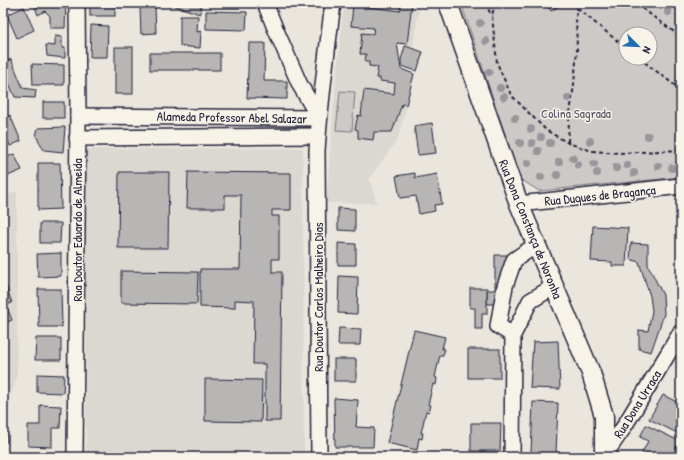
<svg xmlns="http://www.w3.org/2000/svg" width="684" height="460" font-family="'Patrick Hand',sans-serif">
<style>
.built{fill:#dbd8d2}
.green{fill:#cdc9c6;stroke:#787680;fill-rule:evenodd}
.building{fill:#b8b6b5;stroke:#22223b}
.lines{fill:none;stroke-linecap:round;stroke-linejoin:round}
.minor-casing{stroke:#22223b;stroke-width:18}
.major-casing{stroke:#22223b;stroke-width:21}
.path{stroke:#22223b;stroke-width:2;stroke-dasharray:4 3;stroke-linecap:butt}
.minor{stroke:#f7f3e8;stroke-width:15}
.major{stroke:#f7f3e8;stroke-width:18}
.tree{fill:#98969b}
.labels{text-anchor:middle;stroke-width:3;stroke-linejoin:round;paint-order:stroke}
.park-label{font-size:13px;fill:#555465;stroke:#f7f3e8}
.street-label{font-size:13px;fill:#22223b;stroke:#f7f3e8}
</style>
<rect width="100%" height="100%" fill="#eae6de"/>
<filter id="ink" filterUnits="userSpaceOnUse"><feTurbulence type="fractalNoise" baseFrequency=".025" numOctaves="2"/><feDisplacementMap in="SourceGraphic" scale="8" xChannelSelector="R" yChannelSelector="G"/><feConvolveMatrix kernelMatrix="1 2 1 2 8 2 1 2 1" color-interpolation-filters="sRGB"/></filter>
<g filter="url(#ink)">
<g class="built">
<polygon points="344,3 423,3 419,8 413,47 398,44 401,69 415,74 398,139 369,179 377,203 326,203 335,90"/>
<polygon points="303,148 304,452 86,453 86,149"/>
<polygon points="17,191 17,377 11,395 3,395 3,197"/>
</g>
<g class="green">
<path d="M461,3H681V177L539,191L520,179ZM626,34H650V58H626Z"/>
<polygon points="340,91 355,92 352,131 336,130"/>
</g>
<g class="building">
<polygon points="37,3 66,3 65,28 50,28 50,16 45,11 38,15 34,4"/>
<rect x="90" y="3" width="25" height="13"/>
<polygon points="166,3 195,3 201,5 200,14"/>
<polygon points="286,3 309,3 309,5 297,10 295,5 288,8"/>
<polygon points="401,3 412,3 407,44 397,43 401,69 414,74 406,105 402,104 392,132 374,132 373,140 358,138 358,130 355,129 358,115 361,116 364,90 394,94 395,83 380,81 380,78 376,78 378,67 369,66 369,62 365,62 366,54 360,54 362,33 373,34 374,28 351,26 353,5 400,11"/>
<polygon points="545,3 559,3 560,5 551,11"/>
<polygon points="24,7 34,30 17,38 7,15"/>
<polygon points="140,7 155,7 156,33 141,34"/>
<polygon points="206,11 247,12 246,30 206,29"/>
<polygon points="180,16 198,16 197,32 201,31 200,48 180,46"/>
<polygon points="91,25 108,26 107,57 90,57"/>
<polygon points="55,36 62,37 62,48 65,48 65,58 47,56 46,45 55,46"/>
<polygon points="249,43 265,43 264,81 287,81 287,99 247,98"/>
<polygon points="405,46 423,52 417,71 401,66 401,60"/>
<rect x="115" y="47" width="18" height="47"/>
<rect x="150" y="53" width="70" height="17"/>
<polygon points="11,59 23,88 36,90 35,98 15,97 3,70 3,63"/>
<polygon points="32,64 64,65 64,85 33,85"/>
<rect x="43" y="102" width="21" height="16"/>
<polygon points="10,115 21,141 10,146 3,129 3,118"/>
<polygon points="432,123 436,153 418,155 414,126"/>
<polygon points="65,127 63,152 44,150 36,136 38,128"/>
<polygon points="14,154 22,170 3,178 3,159"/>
<polygon points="38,163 60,163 61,209 38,210"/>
<polygon points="119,172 169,172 168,248 118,248"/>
<polygon points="188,172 291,173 291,210 272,210 272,216 279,216 279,259 272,259 272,272 282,272 280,421 265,421 265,364 253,364 254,301 235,300 235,308 200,307 200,269 240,269 241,195 225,195 225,208 187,208"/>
<polygon points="415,173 415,178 437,174 442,204 434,205 435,211 419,214 416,196 400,198 396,176"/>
<polygon points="338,208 355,209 355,231 338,230"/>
<polygon points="40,223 61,223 60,243 40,243"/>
<polygon points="593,226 628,228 626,266 612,266 612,262 591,261"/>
<polygon points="338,243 356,244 356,265 338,265"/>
<polygon points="631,243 648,244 648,265 663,295 664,314 651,352 639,349 639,330 648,331 652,311 650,296 639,262 630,259"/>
<polygon points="61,253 61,276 38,277 37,254"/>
<polygon points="495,255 510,255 510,307 495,307 495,304 487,304 487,290 495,290"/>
<polygon points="121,271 198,272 197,304 121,303"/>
<polygon points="339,276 358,277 357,314 338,313"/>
<polygon points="3,277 12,303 6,305 12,320 3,324"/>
<polygon points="470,288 487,288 487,314 482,314 482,329 475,329 475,308 470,308"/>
<polygon points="38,289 61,289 62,327 39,327"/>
<polygon points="339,328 361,329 360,345 338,345"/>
<polygon points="414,330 445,337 442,349 445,349 443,355 440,355 435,377 437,378 436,385 433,384 428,405 431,405 429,412 426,411 421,433 423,433 422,439 419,438 417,450 387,443"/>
<polygon points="36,338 61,338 61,360 35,360"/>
<polygon points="558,341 560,389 530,388 533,342"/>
<rect x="468" y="349" width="32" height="29"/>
<rect x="334" y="359" width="22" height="22"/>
<polygon points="37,374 64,375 63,393 37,392"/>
<polygon points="205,379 262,380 261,422 205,421"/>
<polygon points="663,395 681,404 681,435 649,419"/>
<polygon points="334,398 358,400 356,427 374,428 373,447 335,447"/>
<polygon points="533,402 558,403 556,454 531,454"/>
<polygon points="40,405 61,406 60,428 52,428 52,447 28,446 28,425 40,425"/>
<polygon points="3,421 6,421 7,442 3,443"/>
<polygon points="471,423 501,423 500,451 471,451"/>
<polygon points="646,425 679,441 672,457 662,453 660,457 650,457 642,453 648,441 640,437"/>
</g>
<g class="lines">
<g class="minor-casing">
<g id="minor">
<polyline points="265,3 275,28 300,85 319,118"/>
<polyline points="78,116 319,118"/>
<polyline points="77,138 318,136"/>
<polyline points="519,204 681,186"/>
<polyline points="513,335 498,326 505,286 514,260 536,245"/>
<polyline points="604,456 622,430 681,332"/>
<polyline points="75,457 78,116 77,3"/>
<path d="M319,457L317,151C320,101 327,52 333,3"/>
<polyline points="512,457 513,335 530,301 553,287"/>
</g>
</g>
<g class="major-casing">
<polyline id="major" points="448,3 519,204 591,373 604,416 604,457"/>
</g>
<g class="path">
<polyline points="485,3 492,16"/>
<polyline points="495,3 492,16 497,63 511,95 546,130 568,143 592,151 619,153 681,150"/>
<polyline points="573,3 577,8 626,48"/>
<polyline points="638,3 643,9 681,37"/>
<polyline points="639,58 681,90"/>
<polyline points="568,142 569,121 574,84 577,50 576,17 577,8"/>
</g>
<use href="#minor" class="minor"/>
<use href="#major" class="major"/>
</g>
<g class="tree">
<circle cx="668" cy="12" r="4"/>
<circle cx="480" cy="23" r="4"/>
<circle cx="486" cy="41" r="4"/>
<circle cx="489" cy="72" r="4"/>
<circle cx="500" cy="88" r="4"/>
<circle cx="504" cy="97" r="4"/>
<circle cx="568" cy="98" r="4"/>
<circle cx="515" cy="118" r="4"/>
<circle cx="531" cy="129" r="4"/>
<circle cx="648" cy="136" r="4"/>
<circle cx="541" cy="137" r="4"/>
<circle cx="590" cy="141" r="4"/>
<circle cx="520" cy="143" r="4"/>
<circle cx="532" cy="143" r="4"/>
<circle cx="550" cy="143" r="4"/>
<circle cx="538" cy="151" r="4"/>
<circle cx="573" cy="158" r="4"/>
<circle cx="559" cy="162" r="4"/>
<circle cx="528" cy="163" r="4"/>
<circle cx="594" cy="164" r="4"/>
<circle cx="578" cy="165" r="4"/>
<circle cx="627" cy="165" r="4"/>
<circle cx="658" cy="166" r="4"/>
<circle cx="616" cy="168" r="4"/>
<circle cx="672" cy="168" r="4"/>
<circle cx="597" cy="173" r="4"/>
<circle cx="634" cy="173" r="4"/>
<circle cx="557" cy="175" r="4"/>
<circle cx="541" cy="177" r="4"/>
</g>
</g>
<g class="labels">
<g class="park-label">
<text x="576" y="118">Colina Sagrada</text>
</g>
<g class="street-label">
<text transform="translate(232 117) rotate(1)" y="5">Alameda Professor Abel Salazar</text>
<text transform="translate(600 195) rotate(-6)" y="5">Rua Duques de Bragança</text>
<text transform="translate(531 229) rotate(68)" y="5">Rua Dona Constança de Noronha</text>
<text transform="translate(77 230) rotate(-90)" y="5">Rua Doutor Eduardo de Almeida</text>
<text transform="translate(318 297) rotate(-90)" y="5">Rua Doutor Carlos Malheiro Dias</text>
<text transform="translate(637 404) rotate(-58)" y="5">Rua Dona Urraca</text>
</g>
</g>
<rect width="684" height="460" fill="none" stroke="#f7f3e8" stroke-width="16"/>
<rect x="8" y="8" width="668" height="444" fill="none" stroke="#22223b" stroke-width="1.5" filter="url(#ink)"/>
<g transform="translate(638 46) rotate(114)"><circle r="19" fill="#f7f3e8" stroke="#a29fa3"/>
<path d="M0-3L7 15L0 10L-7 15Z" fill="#1f6fb2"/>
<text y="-6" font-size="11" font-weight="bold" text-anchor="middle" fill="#22223b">N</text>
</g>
</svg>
